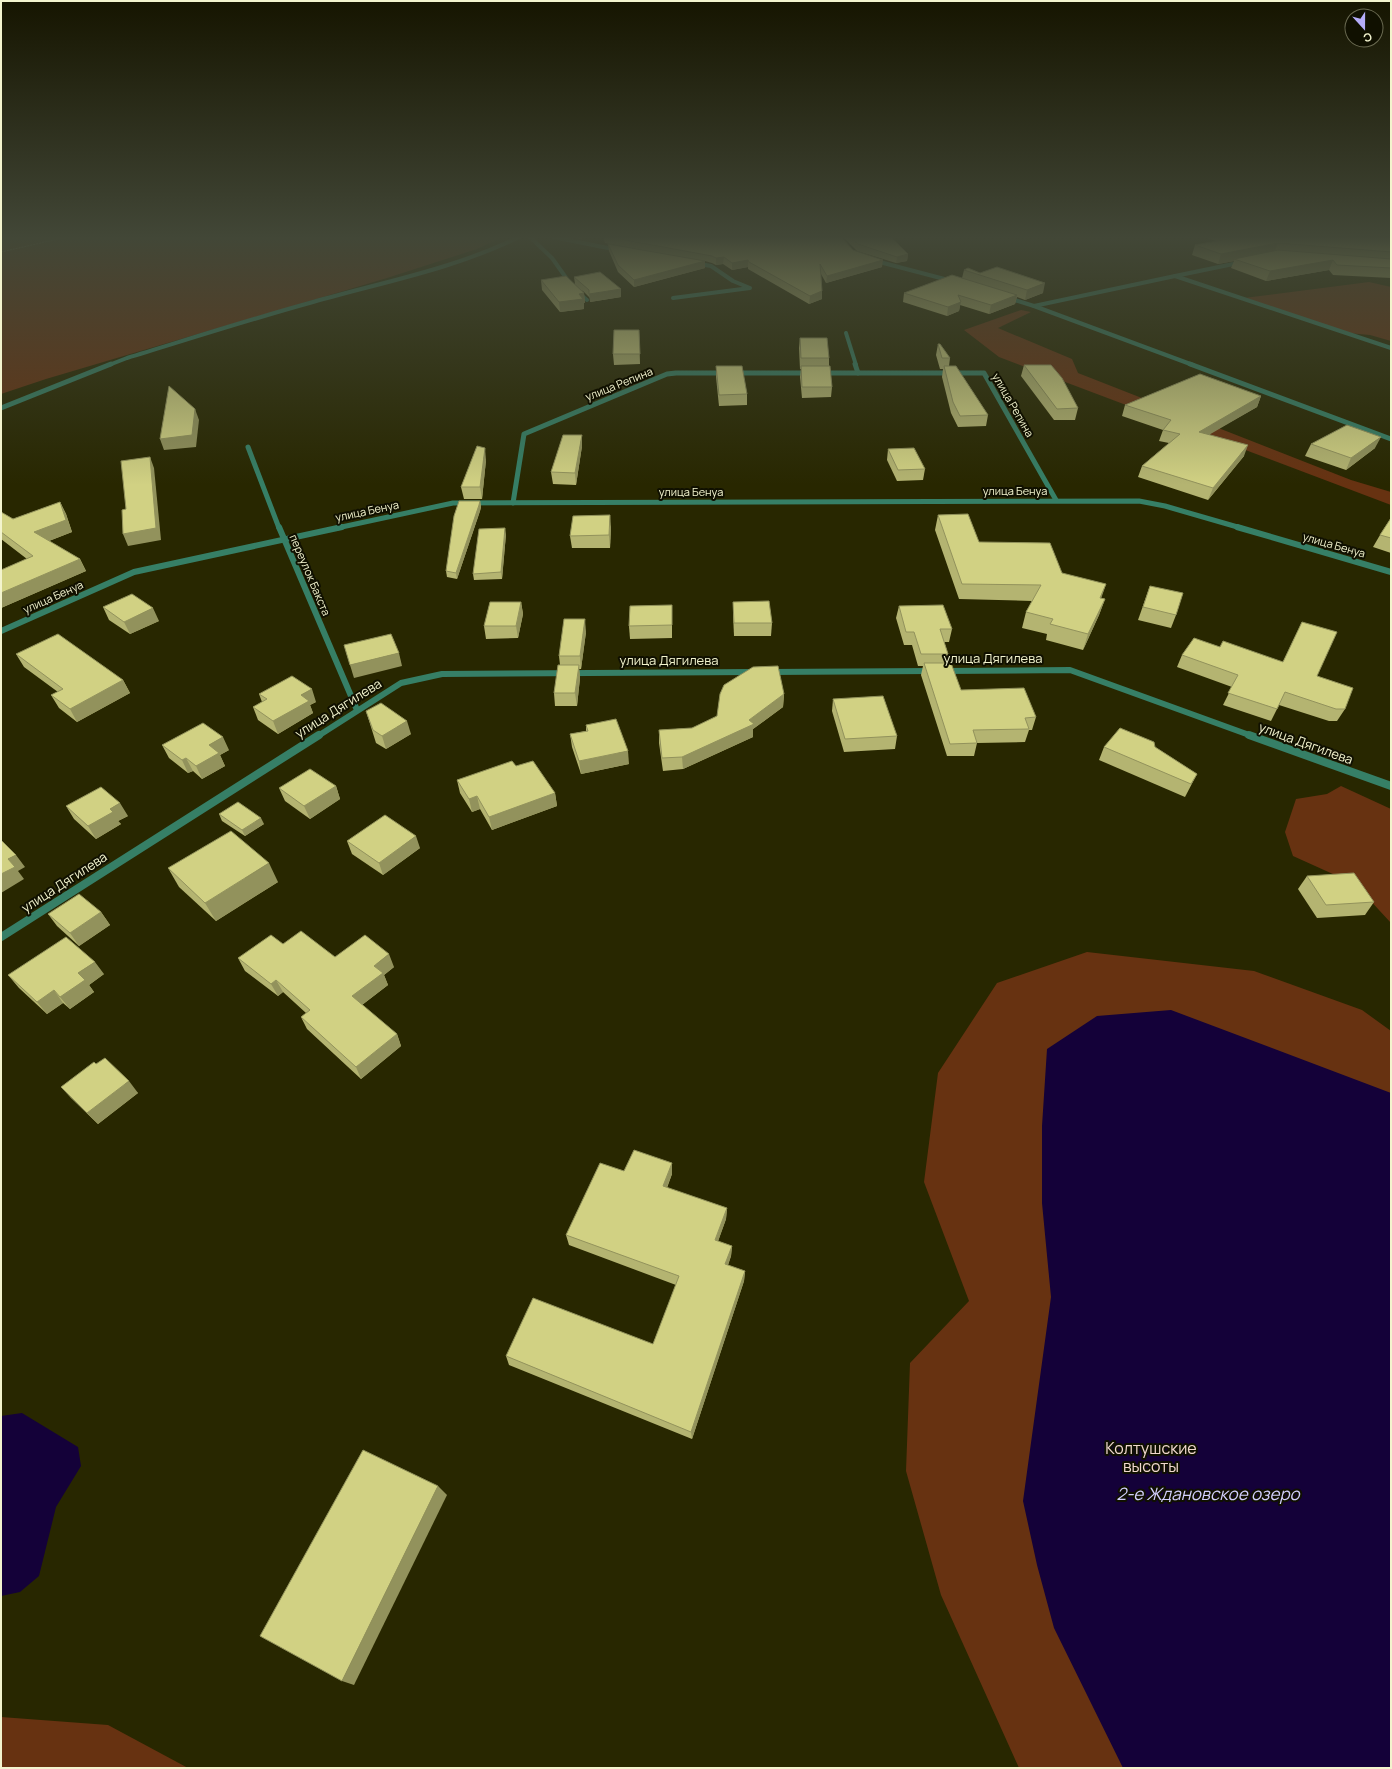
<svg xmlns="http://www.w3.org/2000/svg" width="1392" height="1769" font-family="Manrope,sans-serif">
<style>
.green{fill:#673211}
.water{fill:#140139}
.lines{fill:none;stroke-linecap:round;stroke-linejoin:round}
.path{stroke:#95956e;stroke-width:1;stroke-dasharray:2 1;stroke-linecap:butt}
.lane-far1{stroke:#367f66;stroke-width:4}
.lane{stroke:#367f66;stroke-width:5}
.street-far3{stroke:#367f66;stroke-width:4}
.street-far2{stroke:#367f66;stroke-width:5}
.street-far1{stroke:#367f66;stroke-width:6}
.street{stroke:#367f66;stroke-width:8}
.wall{fill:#b4b471}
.shaded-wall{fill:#92925c}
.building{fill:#d1d183;stroke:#92925c}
.labels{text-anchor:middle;stroke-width:4;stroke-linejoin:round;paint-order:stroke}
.far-street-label{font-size:11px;fill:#f3f4ce;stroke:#101000}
.street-label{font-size:13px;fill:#f3f4ce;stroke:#101000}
.near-park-label{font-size:16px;fill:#f1d9ce;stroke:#101000}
.near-water-label{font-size:17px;font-style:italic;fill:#d2cffc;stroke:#101000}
</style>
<rect width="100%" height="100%" fill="#282700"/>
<g class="green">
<polygon points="1,237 503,237 477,249 387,278 46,379 1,394"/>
<polygon points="1369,282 1391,287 1391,341 1370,335 1348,333 1244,298"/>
<polygon points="1021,310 1031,312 998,328 1072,359 1078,373 1351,480 1391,492 1391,505 999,357 964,330"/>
<polygon points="1341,786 1391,809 1391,923 1355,884 1293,856 1285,832 1296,799 1327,794"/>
<polygon points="1087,952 1254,971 1362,1010 1391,1031 1391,1768 1019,1768 941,1595 906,1471 910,1363 969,1301 924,1182 938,1073 997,983"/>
<polygon points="1,1717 108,1725 188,1768 1,1768"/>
</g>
<g class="water">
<polygon points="1171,1010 1391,1093 1391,1768 1123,1768 1054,1628 1037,1565 1023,1501 1051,1297 1042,1203 1042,1126 1047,1049 1097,1016"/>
<polygon points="22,1413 78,1447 81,1466 56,1507 39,1576 20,1592 1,1596 1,1416"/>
</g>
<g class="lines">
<polyline class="path" points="1,252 67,237"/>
<g class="lane-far1">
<polyline points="553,237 618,250"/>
<polyline points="673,298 750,288 733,281 711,266 694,263"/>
<polyline points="1034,306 1175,276 1391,348"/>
<polyline points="846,333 856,365"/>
</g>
<polyline class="lane" points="855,364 858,373"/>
<g class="street-far3">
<polyline points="530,237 552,258 574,289 587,300"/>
<polyline points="872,260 952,281"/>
<polyline points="1175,276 1243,262"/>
<polyline points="1005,297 1034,306 1193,365"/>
<path d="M109,365L127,358C189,339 251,319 313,302C383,282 454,269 519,237"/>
</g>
<g class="street-far2">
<polyline points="1190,364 1391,439"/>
<polyline points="1,408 111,364"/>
<polyline points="248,447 279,528"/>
<polyline points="513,503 524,434 667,374 676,373 984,373 1056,500"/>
<polyline points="337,528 453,503 1139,501 1165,506 1241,528"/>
</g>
<g class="street-far1">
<polyline points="279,527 357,710"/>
<polyline points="1237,527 1391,572"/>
<polyline points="1,631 134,572 342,527"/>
<polyline points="943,671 1070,670 1252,736"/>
<polyline points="769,672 931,671"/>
<polyline points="318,736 401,683 442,674 755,672"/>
</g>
<g class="street">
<polyline points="1249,735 1391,786"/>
<polyline points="1,937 319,735"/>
</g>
</g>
<g class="wall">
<polygon points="573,237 583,237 581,239"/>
<polygon points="603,237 841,237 853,250 882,267 826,283 821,274 822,299 809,304 748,269 748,267 732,270 723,264 716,265 712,263 705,261 705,268 634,287 618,272 609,251 608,244 647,251 605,243"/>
<polygon points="843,237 891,237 908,254 907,261 896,263 857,251"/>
<polygon points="1205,237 1391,237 1391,278 1333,275 1329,270 1266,281 1231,268 1234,261 1218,264 1192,255 1195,245 1216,241"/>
<polygon points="964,270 980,273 1043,293 1025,300 1017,297 1015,304 989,314 960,305 959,311 947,316 903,302 904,293 962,278"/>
<polygon points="574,277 621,289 621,297 590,302 590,298 582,290 584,293 585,303 584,303 584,309 560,312 542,290 541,280 575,284"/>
<polygon points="639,330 640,364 614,365 613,354"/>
<polygon points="800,338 829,358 829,366 832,387 831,397 802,398 800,377 801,369 800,369 799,348"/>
<polygon points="938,344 950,358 949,366 988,415 986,426 958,427 951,413 942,377 943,369 940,369 936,355"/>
<polygon points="1024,365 1078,408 1075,420 1054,420 1021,376"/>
<polygon points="716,366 747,394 747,405 719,406 716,377"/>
<polygon points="1261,396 1257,407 1209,434 1244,456 1208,500 1138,477 1142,466 1169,443 1159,441 1163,430 1122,416 1125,405"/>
<polygon points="1311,444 1375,448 1346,470 1305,456"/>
<polygon points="582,446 576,485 553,484 551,472"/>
<polygon points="888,449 925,469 923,480 897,481 887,460"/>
<polygon points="486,460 482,499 464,499 461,487"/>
<polygon points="480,501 481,507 480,511 457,579 447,577 446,571"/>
<polygon points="60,502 66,514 72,532 49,541 80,559 86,571 1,608 1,570 27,559 1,539 1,512 13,519"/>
<polygon points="938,515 979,542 1062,573 1101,598 1105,599 1099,615 1083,650 1046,640 1047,634 1022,628 1026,612 1032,601 959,599 935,530"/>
<polygon points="1391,518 1391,553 1373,547 1380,535"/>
<polygon points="611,527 610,548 572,548 570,536"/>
<polygon points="506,534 502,579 474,580 473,574"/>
<polygon points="1150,586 1176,615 1171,628 1138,620"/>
<polygon points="521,602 523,614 518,638 486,639 484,626"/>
<polygon points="733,602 772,623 771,636 734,636 733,614"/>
<polygon points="672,605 672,638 630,639 629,626"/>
<polygon points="899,606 952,629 949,642 944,642 948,654 946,663 961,690 1036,717 1032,730 1029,730 1025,742 977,743 974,756 947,756 921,675 923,666 918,666 912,645 904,645 896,618"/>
<polygon points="103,607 159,621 130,634 109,620"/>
<polygon points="1302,622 1317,676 1345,709 1337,721 1329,721 1279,705 1271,721 1223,705 1232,687 1177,667 1182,655 1220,647 1283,662"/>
<polygon points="586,632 581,669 579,669 580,678 577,706 555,706 554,693 560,665 559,656"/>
<polygon points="16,654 123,680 130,693 77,722 59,708 51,695 58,692 24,667"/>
<polygon points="259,694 316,702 310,705 313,713 278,734 258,720 253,707 262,702"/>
<polygon points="784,694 783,707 753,729 753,737 683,769 663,771 659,743 659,730 692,728"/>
<polygon points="833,699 897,736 895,749 844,752 832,711"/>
<polygon points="366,711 411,734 386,749 376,743"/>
<polygon points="586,725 629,764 581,774 572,747 570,734 586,731"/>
<polygon points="162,745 229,750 220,755 225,766 202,779 193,771 188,773 169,758"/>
<polygon points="1104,747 1155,747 1197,774 1185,797 1099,760"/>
<polygon points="516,766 555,793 557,806 492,830 480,809 472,812 460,793 457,780"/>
<polygon points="336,786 340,799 310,819 285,801 279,788"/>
<polygon points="66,806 128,816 118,821 121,824 96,839 74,819"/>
<polygon points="219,814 264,824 245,836 222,821"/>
<polygon points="347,841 420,848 383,875 352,854"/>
<polygon points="168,868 278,882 216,921 179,887"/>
<polygon points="1307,876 1374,902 1365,915 1317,918 1298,889"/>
<polygon points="101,912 110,925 79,946 57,926 48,914"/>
<polygon points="283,944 335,957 394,967 384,975 388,985 362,1005 397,1034 401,1046 361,1079 307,1029 301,1017 306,1013 283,992 278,996 245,971 238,958"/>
<polygon points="104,974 89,985 94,992 70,1009 63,1003 47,1014 19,988 8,975"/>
<polygon points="96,1064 138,1093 98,1124 71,1098 61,1087"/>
<polygon points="672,1163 672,1174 667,1188 727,1208 726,1219 718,1241 732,1246 731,1256 728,1265 745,1271 744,1281 692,1439 509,1365 506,1356 653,1344 676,1285 569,1245 566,1235"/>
</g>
<g class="shaded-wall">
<polygon points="1278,243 1274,253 1234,259 1234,261 1218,264 1221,254"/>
<polygon points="908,254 907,261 896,263 897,257"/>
<polygon points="724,257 723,264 716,265 716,258"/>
<polygon points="748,260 748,267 732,270 732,263"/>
<polygon points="883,260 882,267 826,283 827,276"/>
<polygon points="1333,260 1329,270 1266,281 1270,271"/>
<polygon points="705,261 705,268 634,287 634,280"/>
<polygon points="1045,283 1043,293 1025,300 1027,290"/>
<polygon points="621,289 621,297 590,302 589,294"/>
<polygon points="822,291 822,299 809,304 810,296"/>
<polygon points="584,293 585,303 584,303 584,309 560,312 559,302 579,294"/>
<polygon points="1017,295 1015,304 989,314 991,305"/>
<polygon points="961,302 959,311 947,316 948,307"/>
<polygon points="1261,396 1257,407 1195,443 1199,432"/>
<polygon points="195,409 199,420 196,447 164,450 160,439"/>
<polygon points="582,435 582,446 576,485 575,473"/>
<polygon points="1381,437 1375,448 1346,470 1351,458"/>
<polygon points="1248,445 1244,456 1208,500 1213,488"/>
<polygon points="485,448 486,460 482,499 480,487"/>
<polygon points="150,457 154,468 161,540 128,546 123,534"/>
<polygon points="480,501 481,507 480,511 457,579 456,573"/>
<polygon points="60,502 66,514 72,532 41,544 34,532"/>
<polygon points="610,515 611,527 610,548 609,535"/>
<polygon points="505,528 506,534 502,579 501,572"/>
<polygon points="80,559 86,571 1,608 1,593"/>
<polygon points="1106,584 1101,599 1100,598"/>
<polygon points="1105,599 1099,615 1083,650 1088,634"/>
<polygon points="521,602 523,614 518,638 516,626"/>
<polygon points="153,608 159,621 130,634 124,622"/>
<polygon points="585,619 586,632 581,669 580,656"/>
<polygon points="399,653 402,666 354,678 350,665"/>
<polygon points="579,665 580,678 577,706 575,693"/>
<polygon points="123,680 130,693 77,722 70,709"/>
<polygon points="312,689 316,702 310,705 313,713 278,734 273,721 301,695"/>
<polygon points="784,694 783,707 753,729 753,737 683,769 682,757 749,720"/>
<polygon points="407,721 411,734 386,749 382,736"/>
<polygon points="223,737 229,750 220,755 225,766 202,779 196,766 209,745"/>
<polygon points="628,751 629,764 581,774 579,761"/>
<polygon points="186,758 193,771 188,773 182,760"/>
<polygon points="336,786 340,799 310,819 304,806"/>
<polygon points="555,793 557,806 492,830 489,817"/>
<polygon points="477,796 480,809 472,812 469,799"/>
<polygon points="120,803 128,816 118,821 121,824 96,839 88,826 110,809"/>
<polygon points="261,818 264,824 245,836 242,830"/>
<polygon points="416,836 420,848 383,875 379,863"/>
<polygon points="16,855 25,867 18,871 24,879 1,893 1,874 8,859"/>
<polygon points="269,863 278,882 216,921 205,903"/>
<polygon points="101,912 110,925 79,946 70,933"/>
<polygon points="389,954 394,967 384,975 388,985 358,1008 352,996 374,966"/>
<polygon points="95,962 104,974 89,985 94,992 70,1009 60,997 78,973"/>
<polygon points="276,980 283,992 278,996 271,984"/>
<polygon points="54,990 63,1003 47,1014 37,1002"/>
<polygon points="397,1034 401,1046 361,1079 356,1067"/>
<polygon points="129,1081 138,1093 98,1124 87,1113"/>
<polygon points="672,1163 672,1174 663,1197 663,1186"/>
<polygon points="727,1208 726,1219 715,1250 715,1240"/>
<polygon points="732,1246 731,1256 725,1274 725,1264"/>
<polygon points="745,1271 744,1281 692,1439 691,1432"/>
<polygon points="438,1486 447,1495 354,1685 342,1681"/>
</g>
<g class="building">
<polygon points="609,237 841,237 853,250 883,260 827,276 820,264 822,291 810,296 749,262 748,260 732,263 724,257 716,258 712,256"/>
<polygon points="850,237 891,237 908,254 897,257 858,244"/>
<polygon points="1232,237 1391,237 1391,252 1278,243 1221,254 1195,245 1234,238"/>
<polygon points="608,244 705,261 634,280 618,265"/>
<polygon points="1278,250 1391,259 1391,268 1337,265 1333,260 1270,271 1234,259"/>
<polygon points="997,267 1045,283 1027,290 964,270 968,268 980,273"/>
<polygon points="600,272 621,289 589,294 589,290 574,277"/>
<polygon points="952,275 1017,295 991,305 958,295 961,302 948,307 904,293"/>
<polygon points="566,276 584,293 579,294 583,299 559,302 541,280"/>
<polygon points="614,330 639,330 640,354 613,354"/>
<polygon points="800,338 827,338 829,358 801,358"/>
<polygon points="938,344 940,344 950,358 942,358"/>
<polygon points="1024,365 1051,365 1062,378 1078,408 1057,409"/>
<polygon points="716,366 742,366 747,394 719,395"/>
<polygon points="801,366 830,366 832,387 802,387"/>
<polygon points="944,366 956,366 988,415 960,416 953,402"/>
<polygon points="1200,374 1261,396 1199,432 1248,445 1213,488 1142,466 1180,434 1163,430 1171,420 1125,405"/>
<polygon points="169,386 195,409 192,435 160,439"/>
<polygon points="1347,425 1381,437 1351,458 1311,444"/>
<polygon points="563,435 582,435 575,473 551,472"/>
<polygon points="477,446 485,448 480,487 461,487"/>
<polygon points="914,448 925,469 898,470 888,449"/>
<polygon points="150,457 156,528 123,534 122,510 126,509 121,461"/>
<polygon points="459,501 480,501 479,505 456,573 446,571 454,516"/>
<polygon points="60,502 66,520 34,532 80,559 1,593 1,570 33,556 1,532 1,512 13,519"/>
<polygon points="968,514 979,542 1050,543 1062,573 1106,584 1100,598 1105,599 1088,634 1050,624 1053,619 1026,612 1041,585 962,584 938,515"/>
<polygon points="610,515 609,535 570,536 573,516"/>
<polygon points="1391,518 1391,538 1380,535"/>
<polygon points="505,528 501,572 473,574 479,529"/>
<polygon points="1150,586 1183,593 1176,615 1143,607"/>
<polygon points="132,594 153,608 124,622 103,607"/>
<polygon points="769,601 772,623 734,623 733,602"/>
<polygon points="490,602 521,602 516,626 484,626"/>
<polygon points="672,605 672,625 629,626 630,606"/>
<polygon points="943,605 952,629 940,629 948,654 921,654 914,632 906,632 899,606"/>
<polygon points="564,619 585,619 580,656 559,656"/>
<polygon points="1302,622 1337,632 1317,676 1353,688 1345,709 1336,709 1285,692 1277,709 1228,693 1238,675 1182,655 1194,638 1220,647 1223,641 1283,662"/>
<polygon points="58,634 123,680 70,709 51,695 63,689 16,654"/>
<polygon points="391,634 399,653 350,665 344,645"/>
<polygon points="924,663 951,663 961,690 1024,688 1036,717 1025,718 1029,729 973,730 977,743 950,744"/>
<polygon points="558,665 579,665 575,693 554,693"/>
<polygon points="778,666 784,694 749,720 754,724 682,757 662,758 659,730 692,728 717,716 720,694 724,685 753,667"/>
<polygon points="292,676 312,689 301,695 309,701 273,721 253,707 267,699 259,694"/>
<polygon points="883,696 897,736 845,739 833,699"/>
<polygon points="381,703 407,721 382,736 373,730 366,711"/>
<polygon points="616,719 628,751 579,761 570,734 588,731 586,725"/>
<polygon points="203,723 223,737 209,745 219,753 196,766 186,758 182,760 162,745"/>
<polygon points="1120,728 1154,742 1155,747 1197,774 1191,784 1104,747"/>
<polygon points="512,761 516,766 533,761 555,793 489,817 477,796 469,799 457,780"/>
<polygon points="310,769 336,786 304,806 279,788"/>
<polygon points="101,787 120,803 110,809 113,812 88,826 66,806"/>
<polygon points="238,802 261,818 242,830 219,814"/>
<polygon points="385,815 416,836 379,863 347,841"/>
<polygon points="231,831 269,863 205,903 168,868"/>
<polygon points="1,840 16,855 8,859 15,867 1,874"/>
<polygon points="1354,873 1374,902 1326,905 1307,876"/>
<polygon points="79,894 101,912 70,933 48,914"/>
<polygon points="301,931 335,957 365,935 389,954 374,966 383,973 352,996 397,1034 356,1067 301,1017 310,1010 276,980 271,984 238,958 271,935 283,944"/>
<polygon points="66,937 95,962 78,973 85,980 60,997 54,990 37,1002 8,975"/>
<polygon points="105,1058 129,1081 87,1113 61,1087 94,1062 96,1064"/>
<polygon points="634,1150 672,1163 663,1186 727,1208 715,1240 732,1246 725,1264 745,1271 691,1432 506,1356 533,1298 653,1344 679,1276 566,1235 600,1163 624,1171"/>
<polygon points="363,1450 438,1486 342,1681 260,1636"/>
</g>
<linearGradient id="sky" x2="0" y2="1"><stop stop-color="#161500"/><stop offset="0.49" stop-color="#424737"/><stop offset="1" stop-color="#424737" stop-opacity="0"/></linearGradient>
<rect width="1392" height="485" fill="url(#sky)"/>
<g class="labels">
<g class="far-street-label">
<text transform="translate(619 384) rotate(-22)" y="4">улица Репина</text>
<text transform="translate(1013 405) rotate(60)" y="4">улица Репина</text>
<text x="1015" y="495">улица Бенуа</text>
<text x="691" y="496">улица Бенуа</text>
<text transform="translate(367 511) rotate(-12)" y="4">улица Бенуа</text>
<text transform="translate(1334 545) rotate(16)" y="4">улица Бенуа</text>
<text transform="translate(310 575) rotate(67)" y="4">переулок Бакста</text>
<text transform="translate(53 597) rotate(-24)" y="4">улица Бенуа</text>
</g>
<g class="street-label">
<text x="993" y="663">улица Дягилева</text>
<text x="669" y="665">улица Дягилева</text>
<text transform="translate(338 708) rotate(-32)" y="5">улица Дягилева</text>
<text transform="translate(1306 743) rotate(20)" y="5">улица Дягилева</text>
<text transform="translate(64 882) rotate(-33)" y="5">улица Дягилева</text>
</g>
<g class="near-park-label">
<text x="1151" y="1454">Колтушские<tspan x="1151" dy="18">высоты</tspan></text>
</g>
<g class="near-water-label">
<text x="1208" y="1500">2-е Ждановское озеро</text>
</g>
</g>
<rect width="1392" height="1769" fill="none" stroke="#f3f4ce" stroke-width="4"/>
<g transform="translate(1364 28) rotate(159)"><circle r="19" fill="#101000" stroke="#6b6b52"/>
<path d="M0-3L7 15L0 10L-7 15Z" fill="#b4acf9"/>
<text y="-6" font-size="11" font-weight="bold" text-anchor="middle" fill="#f3f4ce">С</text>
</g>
</svg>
